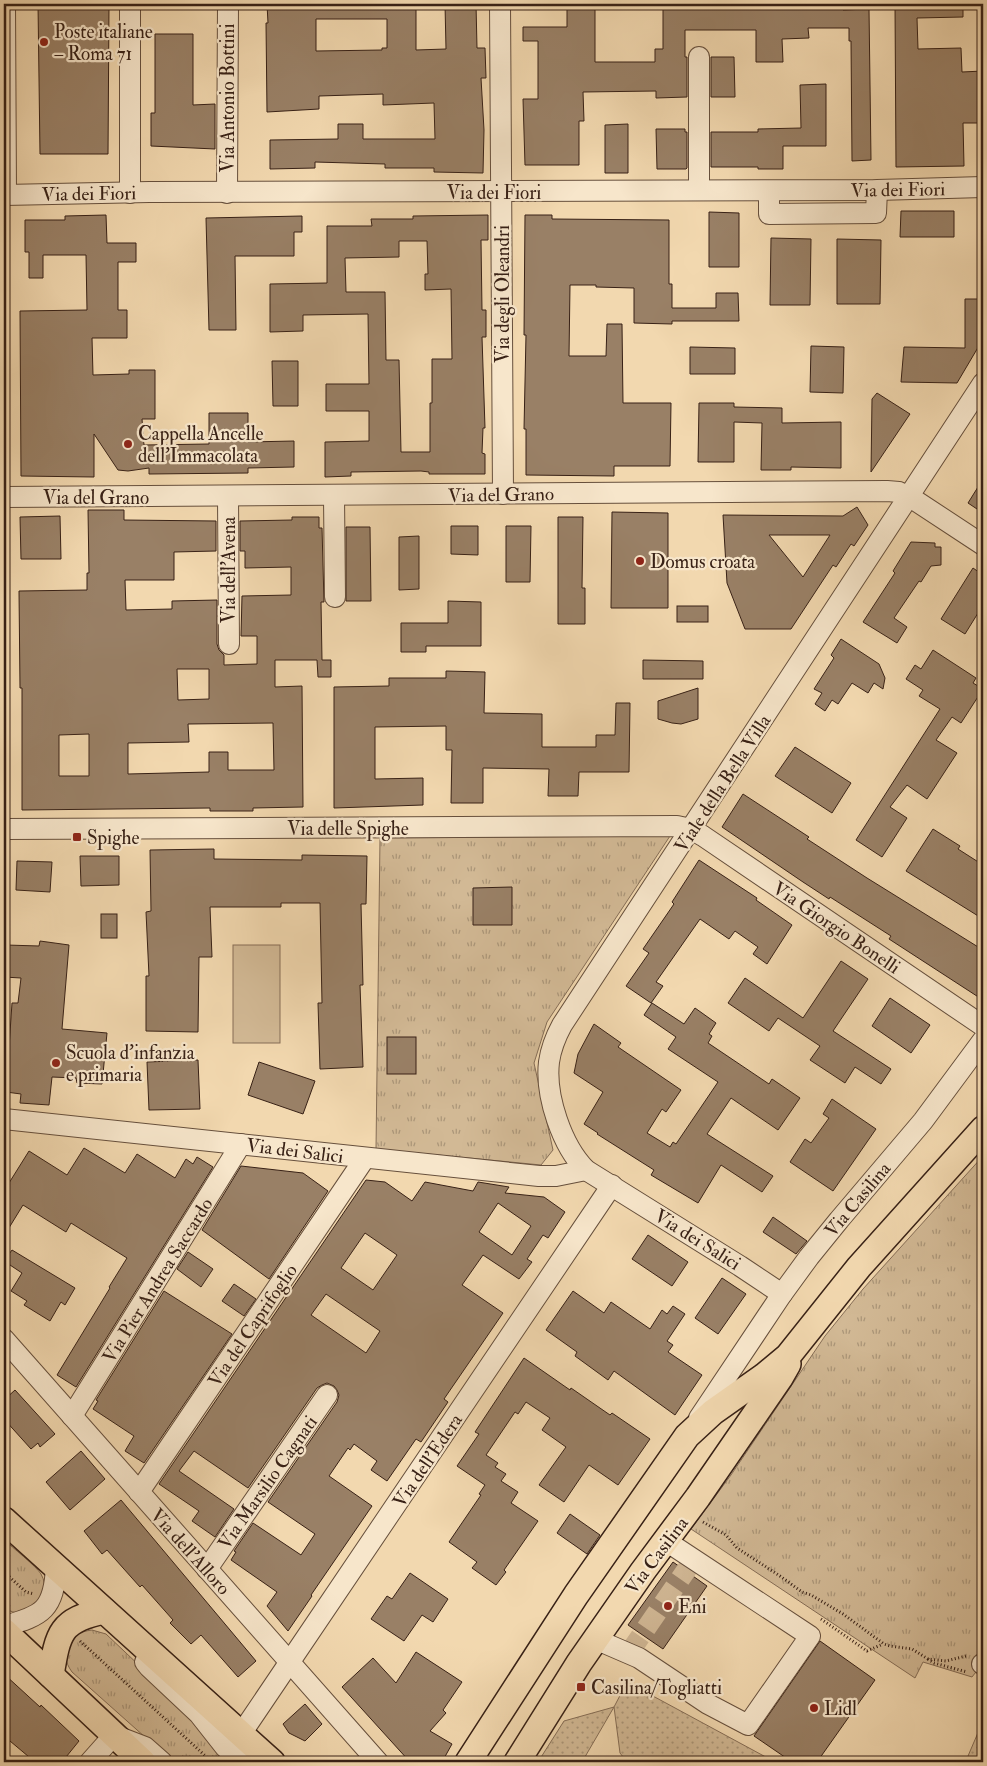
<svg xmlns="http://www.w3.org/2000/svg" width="987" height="1766" font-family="'IM FELL Double Pica',serif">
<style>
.grass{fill:url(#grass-dots);stroke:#856d56}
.park{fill:url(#park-tufts);stroke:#856d56}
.garden{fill:#d2b995;stroke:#856d56}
.building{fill:#998066;stroke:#382116;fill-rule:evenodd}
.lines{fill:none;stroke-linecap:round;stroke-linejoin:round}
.minor-tunnel{stroke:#cdb390;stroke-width:20;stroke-dasharray:20 10;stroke-linecap:butt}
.minor-casing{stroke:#664f3c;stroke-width:22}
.major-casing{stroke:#382116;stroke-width:28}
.path{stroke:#382116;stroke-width:3;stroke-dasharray:1 2.5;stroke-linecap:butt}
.minor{stroke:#f7e6cb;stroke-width:20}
.major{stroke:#f2d8af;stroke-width:25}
.poi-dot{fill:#8f2418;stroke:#f7e6cb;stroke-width:2}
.labels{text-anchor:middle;stroke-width:4.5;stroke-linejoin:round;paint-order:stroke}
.poi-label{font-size:19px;fill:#382116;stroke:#f7e6cb;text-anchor:start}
.street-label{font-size:19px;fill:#382116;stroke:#f7e6cb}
</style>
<defs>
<pattern id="grass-dots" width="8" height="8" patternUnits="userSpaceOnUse" patternTransform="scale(1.25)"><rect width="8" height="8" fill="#d2b995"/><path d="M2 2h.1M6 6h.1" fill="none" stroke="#ab9679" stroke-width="1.8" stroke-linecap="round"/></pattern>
<pattern id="park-tufts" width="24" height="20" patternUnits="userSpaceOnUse" patternTransform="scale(1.25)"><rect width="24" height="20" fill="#d2b995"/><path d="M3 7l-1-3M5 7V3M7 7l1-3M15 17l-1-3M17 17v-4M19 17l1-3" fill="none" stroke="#ab9679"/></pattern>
</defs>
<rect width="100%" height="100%" fill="#f2d8af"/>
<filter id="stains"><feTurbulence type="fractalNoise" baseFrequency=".004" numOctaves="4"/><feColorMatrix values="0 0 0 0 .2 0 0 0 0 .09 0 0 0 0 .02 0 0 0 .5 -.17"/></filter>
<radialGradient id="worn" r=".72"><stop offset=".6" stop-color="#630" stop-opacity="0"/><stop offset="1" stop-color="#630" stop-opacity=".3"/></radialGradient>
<g class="grass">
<polygon points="627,1682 775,1762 627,1762 620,1753 614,1707 582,1762 538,1762 564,1721 614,1707"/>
<polygon points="983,1721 983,1762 964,1762 968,1756"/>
</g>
<g class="park">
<polygon points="670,836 547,1022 534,1063 553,1150 541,1165 376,1149 380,838"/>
<polygon points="983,1156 983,1663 972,1677 923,1662 915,1678 691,1529 731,1475 825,1336 863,1289"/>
<path d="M4,1540C12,1547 36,1566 41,1574C55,1599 27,1623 4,1608Z"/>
<path d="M92,1630L106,1634L199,1722L236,1762H173L72,1672C57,1651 67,1633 92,1630Z"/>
</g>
<rect class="garden" x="233" y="945" width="47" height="98"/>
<g class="building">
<polygon points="38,4 109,4 108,154 40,154"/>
<path d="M267,4H416V50L446,49L445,4H476L477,48H485L486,78H481L484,130L483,173L434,172V168H385V164L315,162V168L270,169V140L338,139V124H363V139H435L434,103L383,105V94L319,96V109L267,112L266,23H268ZM316,19H387V48H382V50L316,51Z"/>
<polygon points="567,4 595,4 595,62 655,62 655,49 663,49 663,4 843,4 843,10 869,9 871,160 852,161 851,41 849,41 849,28 808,28 809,38 782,39 783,62 756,62 756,30 685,30 685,57 687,57 687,97 656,98 656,91 583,92 584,121 579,121 579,165 525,165 523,99 538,99 538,41 523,41 523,27 567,27"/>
<polygon points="895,4 963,4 963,17 917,18 918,49 961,48 962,72 983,71 983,123 963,123 964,166 896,167"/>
<polygon points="155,34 193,34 193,105 215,104 215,149 151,146 151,113 155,113"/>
<polygon points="711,57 734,57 735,97 711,97"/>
<polygon points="826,84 826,146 783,146 783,169 758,169 758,167 711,167 711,132 758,132 758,129 801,128 800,85"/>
<polygon points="628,124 628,173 605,173 605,125"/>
<polygon points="656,129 685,129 685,132 687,132 687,168 686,169 657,169"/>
<polygon points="901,211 954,211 954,237 900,237"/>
<polygon points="709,212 739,213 739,267 709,267"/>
<polygon points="106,215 107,243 136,243 136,262 118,262 118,310 127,310 127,338 92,338 93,375 129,374 129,370 155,370 155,419 142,419 144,445 209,444 209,413 248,413 248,442 294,441 294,467 248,468 248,473 149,474 149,468 128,471 118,470 94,434 94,477 21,476 20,311 87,310 86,255 43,255 43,278 29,278 29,252 25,252 25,220 65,220 65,216"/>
<path d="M488,215V240H481L482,310H486V337H482L485,428H483L482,453L485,454V474H429V472L421,471L351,472V476L325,477V442L369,441V411H326V384H369L368,314L303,315V331L270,332V284L327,283V226H372L371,219H413V216ZM399,241H427L428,274H425V290L451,289L452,359H432V403H430V452H401L399,360H386L385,292H346L345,258L399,257Z"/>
<polygon points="525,215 552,215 552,219 669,220 669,284 672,284 672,308 716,308 716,293 738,293 739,321 672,321 672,324 634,323 634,288 596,287 596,285 570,285 569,356 606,356 607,324 622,324 623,403 671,403 670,466 614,466 614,476 526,475 526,429 524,429 526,335 524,335"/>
<polygon points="302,216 302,232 294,232 294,256 235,256 236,330 209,330 206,218"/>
<polygon points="771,238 811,239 810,305 770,305"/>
<polygon points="837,239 881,240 880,304 837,304"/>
<polygon points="965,299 983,299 983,339 957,383 901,382 904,347 965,348"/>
<polygon points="811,346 844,347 843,393 810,392"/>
<polygon points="690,347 735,348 735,374 690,374"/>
<polygon points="272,361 298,361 298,406 273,406"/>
<polygon points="877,393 910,414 871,472 872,399"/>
<polygon points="699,403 734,403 734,407 782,408 782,423 841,422 841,468 791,467 791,470 761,470 762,423 734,422 734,462 698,462"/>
<polygon points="983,479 983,513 968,503"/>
<path d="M857,507L868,525L854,546L851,544L836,567L833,565L791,629H745L727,583L723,515L843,516ZM769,535H830L803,577Z"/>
<path d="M88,510H124V520L216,521V551L174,552V580H125L126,610L172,609V601L217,600V644L219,650L224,655V665L257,664V636H241L242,596L291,595V567L245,568V551H240V521L292,520V517H319V528H322L324,602H321L322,660H331V677H318L317,660H275V687L302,686L303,807L253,808V811H210V808L22,810V688H20L19,591L87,590V573H89ZM177,669H209V699L178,700ZM273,723L274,770H228V752H209V772L128,774V743L189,742L188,724ZM89,734V776H59V735Z"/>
<polygon points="612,512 668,513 668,608 611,608"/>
<polygon points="60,516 61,559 21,559 20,517"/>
<polygon points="558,517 583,517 582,588 585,588 585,624 558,624"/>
<polygon points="451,526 478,526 478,555 451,554"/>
<polygon points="506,526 531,526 530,582 506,582"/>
<polygon points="346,527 370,527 371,601 346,601"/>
<polygon points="419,536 419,589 399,590 399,537"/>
<polygon points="911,542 935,543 935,547 941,547 941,565 931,566 921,582 919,581 894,618 907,627 897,643 863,622 895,573 893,571"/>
<polygon points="973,568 983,575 983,605 965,634 941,619"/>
<polygon points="448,601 481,602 481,646 426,646 426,652 401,652 401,623 448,623"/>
<rect x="677" y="606" width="31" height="16"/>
<polygon points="841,639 879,664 885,678 883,689 874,683 868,693 852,683 838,704 832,700 825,711 815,704 822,693 814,689 834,658 831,655"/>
<polygon points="933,650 976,678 973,683 983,689 961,723 952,717 936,740 957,753 927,799 907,785 890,807 907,818 882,857 856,840 940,709 919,696 923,690 906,679 915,665 921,669"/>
<polygon points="643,660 703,661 703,679 643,679"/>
<polygon points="446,671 485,672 484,713 542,714 542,747 596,747 596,735 615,735 616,703 630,703 629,772 579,772 578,796 548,796 549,769 483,768 483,803 451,803 452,750 446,750 446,726 375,727 375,779 423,778 423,805 334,808 334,687 389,686 389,678 446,678"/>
<polygon points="698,688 698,719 681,724 672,723 658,719 658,701"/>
<polygon points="795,747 851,783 832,813 775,776"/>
<polygon points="743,794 809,837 807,839 867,878 983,950 983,1000 889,939 891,936 830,897 829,899 803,882 722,827"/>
<polygon points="933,829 960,846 958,849 983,865 983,919 906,871"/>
<polygon points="214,849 214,859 302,860 302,855 367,856 366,904 361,904 363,985 360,985 363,1067 320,1069 318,1003 322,1003 320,903 281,903 281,907 210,907 212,957 199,957 198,1032 146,1031 146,976 149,976 146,912 151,911 150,850"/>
<polygon points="80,856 119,856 119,885 81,886"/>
<polygon points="699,860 757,898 756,900 792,925 767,964 753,954 758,947 735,931 729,939 700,919 656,982 663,986 651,1003 626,986 649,953 643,949 674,904 672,902"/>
<polygon points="17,861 52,862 50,892 16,890"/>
<polygon points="512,887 512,925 473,925 473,888"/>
<rect x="101" y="914" width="16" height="24"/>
<polygon points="40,941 69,945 62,1029 107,1033 102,1084 77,1083 76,1078 52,1077 49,1105 20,1103 21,1094 6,1092 12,1003 18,1003 21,978 4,977 6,945 39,946"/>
<polygon points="841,961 868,979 833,1031 891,1069 881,1084 855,1067 845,1083 810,1060 820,1046 778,1018 769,1031 728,1003 745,978 803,1018"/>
<polygon points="890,998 930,1025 911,1053 872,1026"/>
<polygon points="652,1003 684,1024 695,1008 716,1023 709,1034 712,1036 708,1043 769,1084 772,1079 800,1098 778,1130 731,1098 707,1134 773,1176 762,1192 721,1165 698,1203 651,1175 654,1170 597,1134 598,1133 584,1124 603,1092 574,1073 578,1054 594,1024 621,1043 618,1047 681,1090 666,1112 662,1109 647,1133 670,1147 673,1142 676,1144 718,1082 668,1049 676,1037 644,1015"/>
<rect x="387" y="1037" width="29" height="37"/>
<polygon points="198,1060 200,1109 149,1110 147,1062"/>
<polygon points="259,1062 315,1081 303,1114 248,1095"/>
<polygon points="832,1099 876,1129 833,1191 790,1162 805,1139 811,1143 829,1118 823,1114"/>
<polygon points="84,1148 125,1173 137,1154 175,1178 186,1159 193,1164 197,1157 213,1167 76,1387 57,1375 110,1288 109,1287 127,1258 71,1223 66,1232 23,1205 4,1236 4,1191 29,1151 67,1175"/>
<polygon points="241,1166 303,1173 328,1191 269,1279 202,1230"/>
<path d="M366,1180L385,1182L412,1201L425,1182L473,1191L478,1182L509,1187L505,1193L544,1197L565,1212L548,1238L543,1235L527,1259L532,1262L519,1279L483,1255L462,1285L503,1313L444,1399L448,1402L421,1442L416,1439L387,1481L371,1470L377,1461L354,1444L350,1450L348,1448L329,1476L372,1506L311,1595L312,1596L288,1631L267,1606L277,1592L231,1560L236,1552L234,1551L253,1523L301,1555L315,1534L268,1502L337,1402L339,1395L337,1390L334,1386L327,1383L322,1385L317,1388L248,1488L194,1451L179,1471L234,1509L215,1537L192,1521L199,1511L159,1484ZM498,1203L531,1226L512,1255L479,1232ZM365,1233L397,1255L373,1290L341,1268ZM326,1294L380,1331L366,1353L311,1315Z"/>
<polygon points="773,1217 807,1241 796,1254 763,1232"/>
<polygon points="648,1235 688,1262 672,1286 632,1259"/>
<polygon points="12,1250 75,1288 65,1305 61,1302 50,1321 24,1305 27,1301 11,1291 22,1273 4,1261"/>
<polygon points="188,1252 213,1269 201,1287 177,1269"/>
<polygon points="722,1278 746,1294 718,1334 695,1318"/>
<polygon points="234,1284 256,1299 244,1316 222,1301"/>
<polygon points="164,1291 232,1334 144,1463 125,1451 134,1436 93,1409 98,1401 96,1400"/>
<polygon points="573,1291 604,1313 611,1302 650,1329 662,1310 667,1314 673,1306 685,1314 667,1341 673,1345 668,1352 702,1375 675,1415 614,1371 608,1380 575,1356 577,1352 546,1330"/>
<polygon points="524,1358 570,1390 571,1388 610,1415 612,1413 650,1439 618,1485 589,1465 564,1502 539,1485 566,1447 542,1430 550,1418 526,1402 518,1414 515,1412 486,1455 498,1463 495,1467 506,1474 501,1481 518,1492 511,1503 538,1521 504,1570 506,1572 496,1585 472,1568 477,1562 449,1542 481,1495 479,1494 485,1485 457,1466 479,1434 475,1432"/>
<polygon points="15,1390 55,1434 40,1447 38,1443 31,1449 4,1419 4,1400"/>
<polygon points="81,1451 105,1479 70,1510 46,1482"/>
<polygon points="121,1500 256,1661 238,1677 201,1635 191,1644 170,1623 173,1620 142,1585 140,1587 107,1550 102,1554 84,1531"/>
<polygon points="570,1514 600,1535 587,1554 557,1533"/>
<polygon points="673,1562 707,1586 663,1649 628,1625"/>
<polygon points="410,1573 448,1599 433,1622 422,1615 404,1641 371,1619 387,1596 392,1599"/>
<polygon points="820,1641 875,1680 817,1762 792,1762 754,1736"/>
<polygon points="416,1652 462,1682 443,1710 446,1713 430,1731 452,1744 442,1762 410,1762 342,1687 373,1658 396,1683"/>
<polygon points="4,1674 40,1707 41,1705 79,1741 62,1762 35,1762 4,1736"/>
<polygon points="305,1704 322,1724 305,1741 289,1733 283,1724"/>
</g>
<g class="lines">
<polyline class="minor-tunnel" points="629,1653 694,1559"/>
<g class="minor-casing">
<g id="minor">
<polyline points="5,4 6,195"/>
<polyline points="500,4 503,494"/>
<polyline points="699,190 699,57"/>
<polyline points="769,191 769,214 876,213 877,190"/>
<polyline points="130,193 130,4"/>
<polyline points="227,193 228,4"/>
<polyline points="4,195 149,192 877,190 983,187"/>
<polyline points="228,496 229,644"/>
<polyline points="334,496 335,597"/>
<polyline points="4,497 887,491 899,492 910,497 983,545"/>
<polyline points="4,829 677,826 691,829 703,836 983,1026"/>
<polyline points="4,1119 539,1176 556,1176 586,1170"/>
<path d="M782,1294L740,1266L586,1170C562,1146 545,1096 549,1062C551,1048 556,1036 562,1025L983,383"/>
<polyline points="4,1339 378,1762"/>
<polyline points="72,1416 241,1144"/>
<polyline points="699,1418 782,1294 809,1257 839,1220 923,1121 983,1040"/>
<polyline points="139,1492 365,1158"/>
<polyline points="207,1569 327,1395"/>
<path d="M4,1626C43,1616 54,1609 56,1567"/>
<polyline points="595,1639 639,1658 708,1704 748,1725 810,1636 666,1541"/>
<polyline points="145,1662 149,1667 199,1714 225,1747 243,1762"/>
<polyline points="982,1664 983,1664"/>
<polyline points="241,1734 612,1185"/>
<polyline points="90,1762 114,1735 145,1747 162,1762"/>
</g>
</g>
<g class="major-casing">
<g id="major">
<polyline points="4,1520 272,1762"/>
<polyline points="4,1631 143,1762"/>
<path d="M51,1675C58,1633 60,1620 104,1611"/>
<polyline points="468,1762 576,1595 687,1436 713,1412 764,1376 788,1356 859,1267 983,1129"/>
<polyline points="517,1762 579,1663 643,1571 698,1497 780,1378 788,1364"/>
</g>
</g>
<g class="path">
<polyline points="703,1522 726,1535 737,1548 780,1576 802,1592 811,1595 843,1614 884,1644 890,1646 912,1649 928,1659 946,1661 966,1656"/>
<polyline points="4,1572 26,1592 34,1594"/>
<polyline points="821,1619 867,1651 883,1644"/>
<polyline points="80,1641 212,1762"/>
<polyline points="928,1659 934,1663 967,1672"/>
</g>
<use href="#minor" class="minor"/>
<use href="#major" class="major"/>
</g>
<g class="poi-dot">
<circle cx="44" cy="42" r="5"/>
<circle cx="128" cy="444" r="5"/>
<circle cx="640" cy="561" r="5"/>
<rect x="72" y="832" width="10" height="10" rx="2.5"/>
<circle cx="56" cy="1063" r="5"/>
<circle cx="668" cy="1606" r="5"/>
<rect x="576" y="1682" width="10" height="10" rx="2.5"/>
<circle cx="814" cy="1708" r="5"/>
</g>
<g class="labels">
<g class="poi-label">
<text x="54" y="38">Poste italiane<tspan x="54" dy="22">– Roma 71</tspan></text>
<text x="138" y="440">Cappella Ancelle<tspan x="138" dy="22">dell'Immacolata</tspan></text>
<text x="650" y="568">Domus croata</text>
<text x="87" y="844">Spighe</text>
<text x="66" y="1059">Scuola d'infanzia<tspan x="66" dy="22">e primaria</tspan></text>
<text x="678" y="1613">Eni</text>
<text x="591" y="1694">Casilina/Togliatti</text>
<text x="824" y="1715">Lidl</text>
</g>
<g class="street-label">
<text transform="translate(227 98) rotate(-90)" y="7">Via Antonio Bottini</text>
<text transform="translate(898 189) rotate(-1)" y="7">Via dei Fiori</text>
<text x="494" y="199">Via dei Fiori</text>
<text transform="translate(89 193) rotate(-1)" y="7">Via dei Fiori</text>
<text transform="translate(502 294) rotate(-90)" y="7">Via degli Oleandri</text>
<text transform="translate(501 494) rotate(-1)" y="7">Via del Grano</text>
<text x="96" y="504">Via del Grano</text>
<text transform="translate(228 570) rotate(-90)" y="7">Via dell'Avena</text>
<text transform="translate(722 783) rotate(-57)" y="7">Viale della Bella Villa</text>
<text x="348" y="835">Via delle Spighe</text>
<text transform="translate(837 927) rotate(34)" y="7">Via Giorgio Bonelli</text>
<text transform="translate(295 1150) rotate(7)" y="7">Via dei Salici</text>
<text transform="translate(857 1199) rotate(-50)" y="7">Via Casilina</text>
<text transform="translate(698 1239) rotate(32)" y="7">Via dei Salici</text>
<text transform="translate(157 1280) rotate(-58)" y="7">Via Pier Andrea Saccardo</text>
<text transform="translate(252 1325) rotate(-56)" y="7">Via del Caprifoglio</text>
<text transform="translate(427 1460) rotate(-56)" y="7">Via dell'Edera</text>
<text transform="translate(267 1482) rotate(-55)" y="7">Via Marsilio Cagnati</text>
<text transform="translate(191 1551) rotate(48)" y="7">Via dell'Alloro</text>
<text transform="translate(656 1555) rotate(-53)" y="7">Via Casilina</text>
</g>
</g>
<rect width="987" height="1766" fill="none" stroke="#f2d8af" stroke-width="20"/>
<rect x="5" y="5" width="977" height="1756" fill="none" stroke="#382116" stroke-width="2.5"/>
<rect x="10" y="10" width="967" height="1746" fill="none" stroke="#382116"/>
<rect width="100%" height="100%" filter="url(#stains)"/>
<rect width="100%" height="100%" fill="url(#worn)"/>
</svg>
